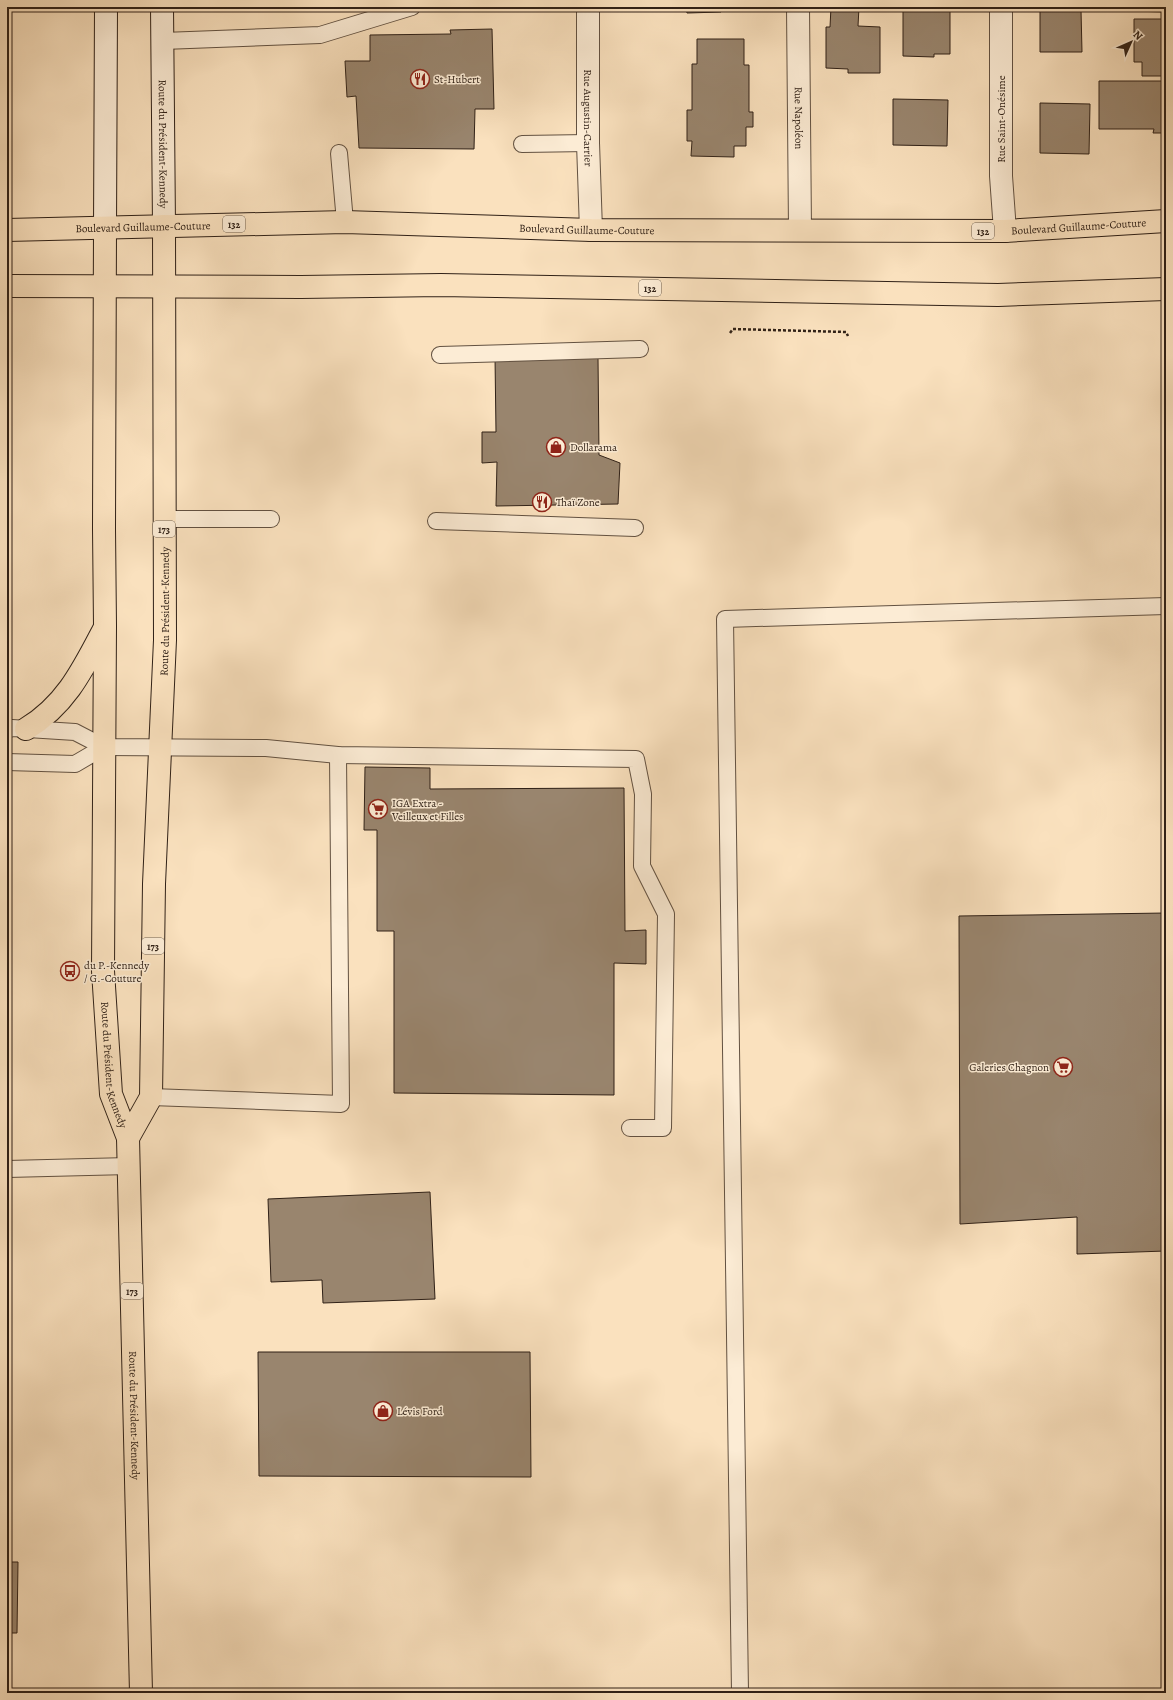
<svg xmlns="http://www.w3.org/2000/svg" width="1173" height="1700" font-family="Alegreya,serif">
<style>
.building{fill:#99856e;stroke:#302117}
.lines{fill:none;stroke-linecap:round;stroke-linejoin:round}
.lane-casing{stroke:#625141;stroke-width:18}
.street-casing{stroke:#625141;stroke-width:24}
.secondary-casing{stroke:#302117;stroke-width:24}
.primary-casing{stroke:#302117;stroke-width:24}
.path{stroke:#302117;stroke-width:2.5;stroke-dasharray:3 2;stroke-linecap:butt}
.lane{stroke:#fcecd5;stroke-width:16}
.street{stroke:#fcecd5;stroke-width:22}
.secondary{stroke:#fcecd5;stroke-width:22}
.primary{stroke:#fae1be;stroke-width:22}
.labels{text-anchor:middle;stroke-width:3;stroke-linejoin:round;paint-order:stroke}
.shield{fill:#fcecd5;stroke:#6d5e50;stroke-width:1}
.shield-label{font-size:10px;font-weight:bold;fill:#302117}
.poi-label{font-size:11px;fill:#302117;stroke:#fcecd5;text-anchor:start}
.street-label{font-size:11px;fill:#302117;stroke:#fcecd5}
</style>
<rect width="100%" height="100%" fill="#fae1be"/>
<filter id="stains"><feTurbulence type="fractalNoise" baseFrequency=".005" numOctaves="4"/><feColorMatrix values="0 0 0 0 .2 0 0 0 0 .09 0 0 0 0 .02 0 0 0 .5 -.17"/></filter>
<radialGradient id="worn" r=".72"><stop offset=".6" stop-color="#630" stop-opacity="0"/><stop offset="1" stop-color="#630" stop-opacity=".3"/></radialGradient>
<g class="building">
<polygon points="686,7 721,7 721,12 687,13"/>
<polygon points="831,7 859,7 858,26 880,27 880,73 848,73 848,69 826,68 826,27 830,27"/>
<polygon points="903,7 950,7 950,54 934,54 934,57 903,56"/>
<polygon points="1131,7 1166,7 1166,12 1131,11"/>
<polygon points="1040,10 1081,10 1082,52 1040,52"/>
<polygon points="1134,19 1166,19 1166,76 1142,76 1142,62 1134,62"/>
<polygon points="492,29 494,109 475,109 474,149 359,148 356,96 347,97 345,61 370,61 370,35 451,34 450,30"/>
<polygon points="697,39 744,39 744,65 749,65 749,112 753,112 753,127 746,127 746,146 734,146 734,157 691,156 692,141 687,141 687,110 692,110 692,64 697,64"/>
<polygon points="1099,81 1166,81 1166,133 1153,133 1154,129 1099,129"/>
<polygon points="893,99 948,100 947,146 893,145"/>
<polygon points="1040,103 1090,104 1089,154 1040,153"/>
<polygon points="495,357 598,358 599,455 620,463 618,504 496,506 497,462 482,463 482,432 496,432"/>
<polygon points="365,767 430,768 430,789 624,788 625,931 646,930 646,964 614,963 614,1095 394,1093 394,931 377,931 377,830 364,830"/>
<polygon points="1166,913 1166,1251 1077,1254 1077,1217 960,1224 959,916"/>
<polygon points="430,1192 435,1299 323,1303 322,1280 271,1282 268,1199"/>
<polygon points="258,1352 530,1352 531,1477 259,1476"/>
<polygon points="7,1562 18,1562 17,1633 7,1633"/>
</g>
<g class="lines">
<g class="lane-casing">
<g id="lane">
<polyline points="163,41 320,35 412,7"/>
<polyline points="522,144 588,143"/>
<polyline points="339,153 345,222"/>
<polyline points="440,355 640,349"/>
<polyline points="164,519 271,519"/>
<polyline points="436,521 635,528"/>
<polyline points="7,730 12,728 75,732 104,747 266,748 338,755 636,759 643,794 642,866 666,914 663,1128 630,1128"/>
<polyline points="7,762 75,764 104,747"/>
<polyline points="151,1097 341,1104 338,755"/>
<polyline points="7,1169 129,1166"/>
<polyline points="740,1693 725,619 1166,606"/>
</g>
</g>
<g class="street-casing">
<g id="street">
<path id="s1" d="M588,7V143L591,230"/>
<path id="s2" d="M798,7L800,230"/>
<polyline points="1001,7 1001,176 1005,231"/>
</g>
</g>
<g class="secondary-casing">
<g id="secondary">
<path id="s3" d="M162,7L164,226"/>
<polyline points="105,228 106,7"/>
</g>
</g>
<g class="primary-casing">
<g id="primary">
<path id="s4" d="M105,228L104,529L105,626L103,971L111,1094L128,1138L141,1693"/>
<path id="s5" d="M7,230L345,222L591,230L1005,231L1166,221"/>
<polyline points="7,286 301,287 441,285 998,295 1166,289"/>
<path d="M26,729C66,705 83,669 104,629"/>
<path id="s6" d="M128,1138L151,1097L154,884L165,640L164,226"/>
</g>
</g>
<polyline class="path" points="730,333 733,329 846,332 848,336"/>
<use href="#lane" class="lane"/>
<use href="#street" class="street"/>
<use href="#secondary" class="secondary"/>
<use href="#primary" class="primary"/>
</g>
<defs>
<g id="restaurant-ring" transform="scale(1)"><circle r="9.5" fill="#fcecd5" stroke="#8f2418" stroke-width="1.5"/><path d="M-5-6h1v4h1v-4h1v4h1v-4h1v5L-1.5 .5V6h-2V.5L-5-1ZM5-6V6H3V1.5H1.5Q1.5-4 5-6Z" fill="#8f2418"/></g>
<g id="shop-ring" transform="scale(1)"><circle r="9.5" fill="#fcecd5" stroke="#8f2418" stroke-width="1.5"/><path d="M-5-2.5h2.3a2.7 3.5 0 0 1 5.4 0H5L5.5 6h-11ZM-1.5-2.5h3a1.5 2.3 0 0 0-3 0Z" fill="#8f2418"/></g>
<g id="supermarket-ring" transform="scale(1)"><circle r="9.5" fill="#fcecd5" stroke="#8f2418" stroke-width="1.5"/><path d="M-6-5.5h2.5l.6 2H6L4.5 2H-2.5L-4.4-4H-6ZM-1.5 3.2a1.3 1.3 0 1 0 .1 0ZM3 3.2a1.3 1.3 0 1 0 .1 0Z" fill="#8f2418"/></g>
<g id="bus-ring" transform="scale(1)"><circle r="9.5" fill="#fcecd5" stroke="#8f2418" stroke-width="1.5"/><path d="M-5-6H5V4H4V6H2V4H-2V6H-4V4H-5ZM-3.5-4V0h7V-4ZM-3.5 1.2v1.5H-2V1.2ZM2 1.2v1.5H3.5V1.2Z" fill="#8f2418"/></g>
</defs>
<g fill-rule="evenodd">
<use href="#restaurant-ring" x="420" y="79"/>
<use href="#shop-ring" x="556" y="447"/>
<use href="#restaurant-ring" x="542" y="502"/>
<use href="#supermarket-ring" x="378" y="809"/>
<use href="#bus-ring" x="70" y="971"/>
<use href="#supermarket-ring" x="1063" y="1067"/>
<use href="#shop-ring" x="383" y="1411"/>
</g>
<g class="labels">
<g class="shield">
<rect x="223" y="216" width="22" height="16" rx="3"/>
<rect x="972" y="223" width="22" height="16" rx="3"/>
<rect x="639" y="280" width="22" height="16" rx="3"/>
<rect x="153" y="521" width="22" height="16" rx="3"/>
<rect x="142" y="938" width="22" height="16" rx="3"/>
<rect x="121" y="1283" width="22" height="16" rx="3"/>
</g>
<g class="shield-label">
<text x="234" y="228">132</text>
<text x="983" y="235">132</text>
<text x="650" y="292">132</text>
<text x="164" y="533">173</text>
<text x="153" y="950">173</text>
<text x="132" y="1295">173</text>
</g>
<g class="poi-label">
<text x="434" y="83">St-Hubert</text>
<text x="570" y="451">Dollarama</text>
<text x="556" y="506">Thaï Zone</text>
<text x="392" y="807">IGA Extra -<tspan x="392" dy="13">Veilleux et Filles</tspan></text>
<text x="84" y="969">du P.-Kennedy<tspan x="84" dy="13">/ G.-Couture</tspan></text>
<text x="1049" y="1071" text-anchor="end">Galeries Chagnon</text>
<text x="397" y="1415">Lévis Ford</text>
</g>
<g class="street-label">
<text dy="4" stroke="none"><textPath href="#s1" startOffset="111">Rue Augustin-Carrier</textPath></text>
<text dy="4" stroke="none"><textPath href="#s2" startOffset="111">Rue Napoléon</textPath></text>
<text transform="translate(1001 119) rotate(-90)" y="4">Rue Saint-Onésime</text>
<text dy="4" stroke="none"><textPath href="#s3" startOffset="137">Route du Président-Kennedy</textPath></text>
<text dy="4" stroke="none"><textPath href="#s5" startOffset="136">Boulevard Guillaume-Couture</textPath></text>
<text dy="4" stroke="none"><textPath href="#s5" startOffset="1072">Boulevard Guillaume-Couture</textPath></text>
<text dy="4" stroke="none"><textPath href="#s5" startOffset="580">Boulevard Guillaume-Couture</textPath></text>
<text dy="4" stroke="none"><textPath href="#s6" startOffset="533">Route du Président-Kennedy</textPath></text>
<text dy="4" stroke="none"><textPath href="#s4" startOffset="838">Route du Président-Kennedy</textPath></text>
<text dy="4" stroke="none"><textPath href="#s4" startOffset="1191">Route du Président-Kennedy</textPath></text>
</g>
</g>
<rect width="1173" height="1700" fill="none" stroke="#fae1be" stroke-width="24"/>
<rect x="8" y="8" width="1157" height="1684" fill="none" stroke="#302117" stroke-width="2"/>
<rect x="12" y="12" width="1149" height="1676" fill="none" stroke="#302117"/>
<g transform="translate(1131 42) rotate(45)" stroke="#fcecd5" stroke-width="3" paint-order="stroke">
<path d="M0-3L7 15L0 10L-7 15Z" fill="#302117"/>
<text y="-6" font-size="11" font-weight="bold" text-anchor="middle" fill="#302117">N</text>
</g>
<rect width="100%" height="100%" filter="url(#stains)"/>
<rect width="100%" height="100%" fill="url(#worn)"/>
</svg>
